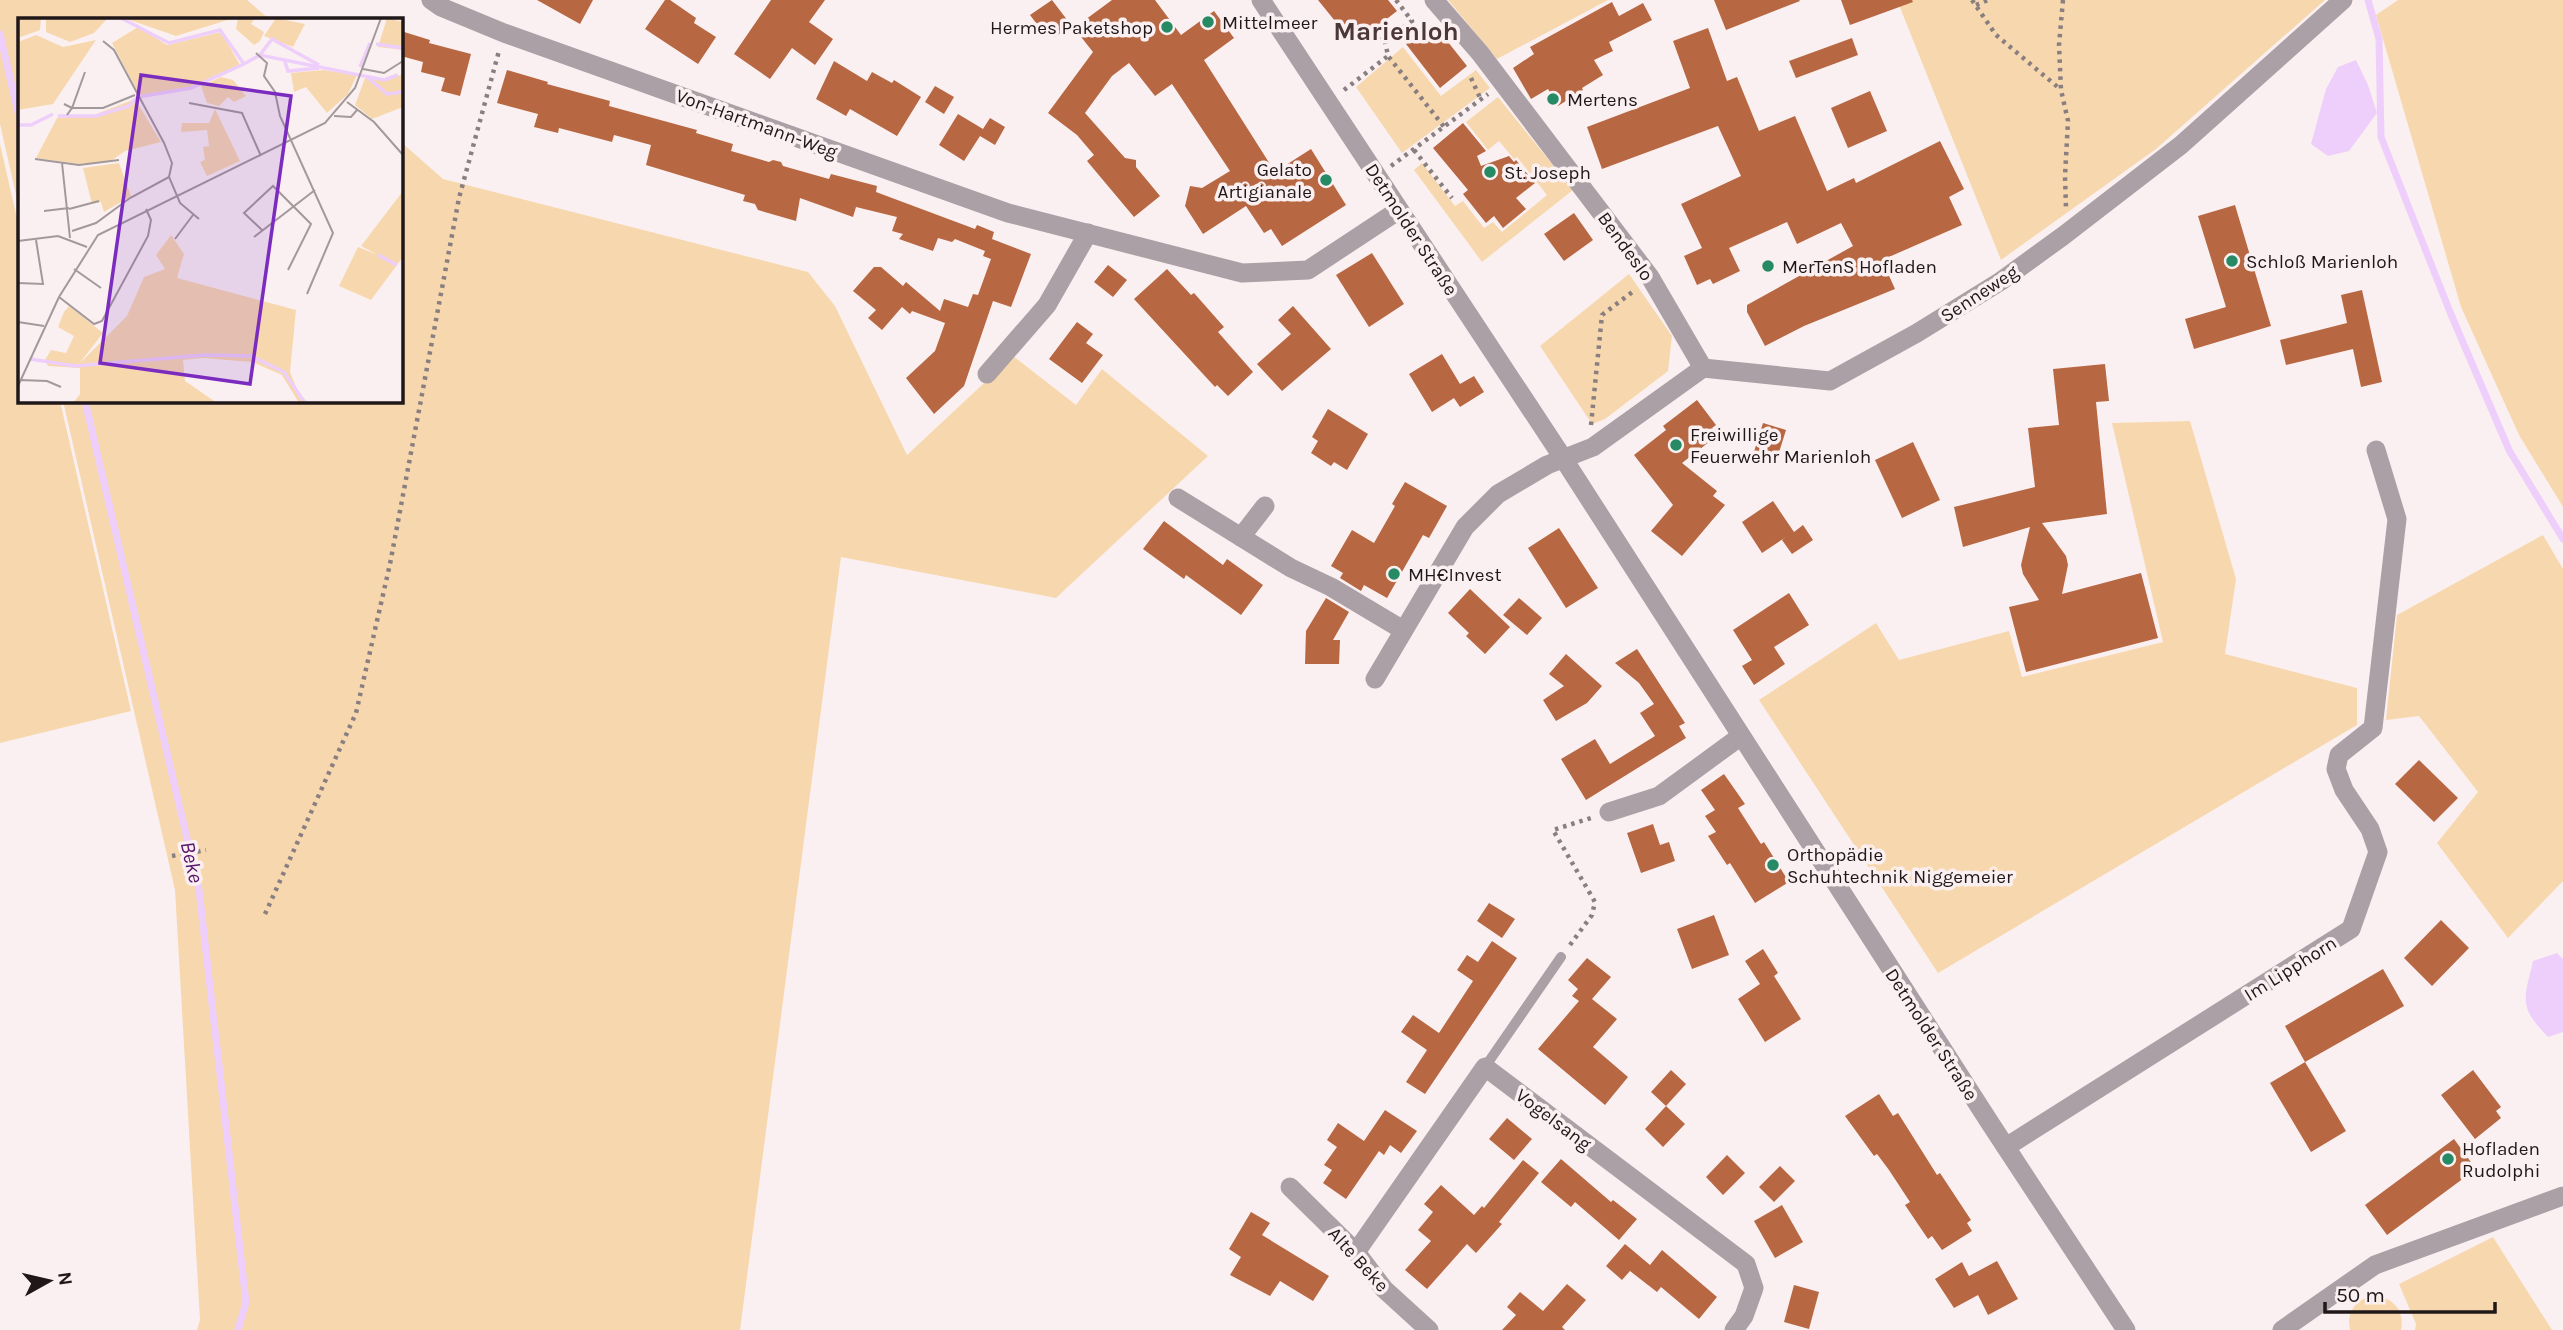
<svg xmlns="http://www.w3.org/2000/svg" width="2563" height="1330" font-family="Karla,sans-serif">
<style>
.green{fill:#f7d8ae}
.water{fill:#eecefb}
.lines{fill:none;stroke-linecap:round;stroke-linejoin:round}
.stream{stroke:#eecefb;stroke-width:7}
.building{fill:#b76741}
.path{stroke:#897f80;stroke-width:4.5;stroke-dasharray:3.5 5;stroke-linecap:butt}
.service{stroke:#aaa0a5;stroke-width:10}
.minor{stroke:#aaa0a5;stroke-width:19}
.tertiary{stroke:#aaa0a5;stroke-width:19}
.poi-dot{fill:#268a64;stroke:#fbf0f1;stroke-width:2.5}
.labels{text-anchor:middle;stroke-width:7;stroke-linejoin:round;paint-order:stroke}
.poi-label{font-size:19px;fill:#201718;stroke:#fbf0f1;text-anchor:start}
.street-label{font-size:19px;fill:#201718;stroke:#fbf0f1}
.water-label{font-size:21px;font-style:italic;fill:#58176d;stroke:#fbf0f1}
.district-label{font-size:26px;font-weight:bold;fill:#4c3738;stroke:#fbf0f1}
.inset-river{fill:none;stroke:#eecefb;stroke-width:3.5}
.inset-road{fill:none;stroke:#a3999a;stroke-width:2}
.view{fill:#7b2cbf;fill-opacity:0.15;stroke:#7b2cbf;stroke-width:3.5}
.inset-edge{fill:none;stroke:#201718;stroke-width:3.5}
</style>
<rect width="100%" height="100%" fill="#fbf0f1"/>
<g class="green">
<polygon points="0,0 247,0 269,19 19,19 19,208 0,124"/>
<polygon points="1448,0 1608,0 1497,59"/>
<polygon points="1897,0 2325,0 2156,149 2001,260"/>
<polygon points="2398,0 2563,0 2563,507 2519,435 2461,307 2376,15"/>
<polygon points="1403,47 1441,96 1476,70 1490,88 1402,153 1356,87"/>
<polygon points="1498,97 1573,190 1482,262 1414,170 1422,163 1455,206 1463,201 1484,228 1493,222 1502,232 1547,195 1517,157 1514,159 1499,141 1488,150 1466,122"/>
<polygon points="401,142 443,179 808,272 835,306 907,455 1013,356 1076,405 1102,369 1208,456 1056,598 841,557 740,1330 197,1330 200,1320 175,890 63,401 401,401"/>
<polygon points="0,144 19,227 19,401 60,401 131,711 0,743"/>
<polygon points="1629,274 1672,336 1668,371 1605,419 1592,424 1540,346"/>
<polygon points="2190,421 2236,579 2225,654 2357,688 2357,725 1938,973 1759,700 1876,623 1899,660 2009,631 2022,677 2163,642 2112,423"/>
<polygon points="2543,535 2563,569 2563,881 2508,938 2437,843 2478,792 2419,716 2386,720 2397,615"/>
<polygon points="2493,1237 2552,1330 2415,1330 2416,1324 2399,1284"/>
<path d="M2375,1295C2393,1298 2405,1311 2401,1330H2350C2346,1311 2356,1299 2375,1295Z"/>
</g>
<g class="water">
<polygon points="2356,60 2368,85 2377,113 2349,151 2328,156 2311,144 2326,89 2338,67"/>
<path d="M2557,953L2563,959V1032L2548,1037C2518,1006 2524,1000 2533,961Z"/>
</g>
<g class="lines">
<g class="stream">
<polyline points="2368,0 2379,39 2381,137 2450,312 2509,450 2563,539"/>
<polyline points="0,34 19,117"/>
<polyline points="85,401 199,890 246,1302 238,1330"/>
</g>
</g>
<g class="building">
<polygon points="537,0 593,0 580,24"/>
<polygon points="665,0 670,0 696,18 694,23 716,37 698,64 645,29"/>
<polygon points="771,0 825,0 809,22 833,39 815,65 792,48 770,79 734,54"/>
<polygon points="1052,0 1071,25 1055,37 1036,23 1030,15"/>
<polygon points="1112,0 1155,0 1181,35 1214,11 1234,38 1204,60 1275,172 1311,149 1346,205 1282,246 1271,229 1264,233 1246,206 1203,234 1185,206 1190,186 1202,188 1230,171 1172,84 1155,96 1129,63 1112,76 1085,113 1125,158 1136,160 1136,167 1160,196 1134,217 1087,161 1094,155 1077,135 1048,113 1093,52 1074,28"/>
<polygon points="1318,0 1388,0 1397,11 1370,32 1368,29 1352,42"/>
<polygon points="1714,0 1799,0 1800,1 1726,30"/>
<polygon points="1841,0 1912,0 1913,2 1850,25"/>
<polygon points="1612,2 1619,16 1643,3 1652,20 1609,42 1613,51 1594,60 1603,75 1582,88 1583,90 1558,106 1548,89 1531,99 1513,68 1534,54 1530,47"/>
<polygon points="1708,28 1727,81 1737,77 1759,131 1795,116 1827,191 1854,178 1856,183 1940,141 1964,189 1949,197 1962,225 1882,260 1895,289 1804,326 1765,346 1747,312 1747,305 1853,246 1841,223 1797,244 1787,222 1729,248 1740,271 1713,284 1710,279 1697,285 1684,256 1702,248 1681,204 1741,176 1718,126 1602,169 1587,127 1690,88 1673,41"/>
<polygon points="401,31 430,40 429,43 471,54 460,96 441,91 445,78 421,72 423,62 401,56"/>
<polygon points="1422,31 1430,40 1440,32 1467,66 1440,88 1406,44"/>
<polygon points="1852,38 1858,55 1796,78 1789,61"/>
<polygon points="834,61 867,81 872,72 892,83 894,80 921,97 897,136 850,109 846,116 816,99"/>
<polygon points="507,70 548,82 547,84 610,101 609,106 697,130 696,133 733,144 731,151 769,162 773,160 781,162 783,166 829,179 831,174 877,186 876,192 975,229 977,225 994,232 992,239 1031,254 1011,307 993,301 964,386 934,414 906,378 935,351 945,323 912,311 910,314 902,307 882,330 868,318 876,310 853,291 874,267 881,267 903,286 906,282 940,311 944,299 968,307 973,294 978,295 991,259 983,256 985,251 955,239 952,242 938,238 933,251 899,239 903,234 892,231 897,217 856,207 853,217 800,198 796,221 758,210 755,204 743,201 745,195 646,165 651,145 614,135 612,142 559,128 558,133 534,127 538,114 497,103"/>
<polygon points="935,86 954,97 944,114 925,102"/>
<polygon points="1870,91 1887,131 1848,148 1831,108"/>
<polygon points="958,114 983,129 990,118 1005,127 995,145 980,136 964,161 939,145"/>
<polygon points="1463,123 1486,151 1477,156 1481,166 1509,156 1514,162 1516,160 1535,183 1516,198 1526,209 1503,228 1494,216 1486,223 1463,194 1468,190 1433,148"/>
<polygon points="2235,205 2271,326 2194,349 2185,319 2226,307 2198,216"/>
<polygon points="1574,213 1593,240 1564,261 1544,234"/>
<polygon points="1372,253 1404,304 1369,327 1336,275"/>
<polygon points="1108,265 1127,280 1113,297 1094,282"/>
<polygon points="1167,269 1191,295 1194,293 1224,327 1218,332 1253,372 1228,396 1217,385 1215,387 1134,299"/>
<polygon points="2362,290 2382,382 2361,387 2353,349 2286,365 2280,340 2347,323 2341,295"/>
<polygon points="1293,306 1331,349 1282,391 1257,364 1291,334 1278,320"/>
<polygon points="1077,322 1093,334 1086,343 1103,355 1082,383 1049,359"/>
<polygon points="1442,354 1460,384 1474,376 1484,392 1460,407 1454,398 1432,412 1409,374"/>
<polygon points="2105,364 2109,401 2096,402 2107,514 2042,523 2066,556 2068,565 2062,594 2141,573 2158,638 2026,672 2009,607 2039,600 2023,574 2021,565 2030,527 1963,547 1954,507 2035,487 2028,428 2059,425 2053,369"/>
<polygon points="1697,400 1716,425 1712,428 1718,435 1682,463 1717,491 1713,496 1725,505 1682,556 1651,531 1673,505 1634,455 1666,430 1663,426"/>
<polygon points="1328,409 1368,434 1347,470 1334,462 1331,466 1311,453 1318,441 1312,437"/>
<polygon points="1763,423 1786,430 1776,462 1753,455"/>
<polygon points="1913,442 1940,500 1902,518 1875,460"/>
<polygon points="1405,482 1447,506 1429,538 1423,535 1387,598 1364,585 1361,591 1340,578 1343,573 1331,566 1352,530 1374,543 1395,506 1392,504"/>
<polygon points="1773,501 1794,532 1803,525 1813,540 1792,554 1782,540 1786,537 1762,553 1742,522"/>
<polygon points="1164,521 1223,565 1227,559 1263,585 1241,615 1186,575 1184,579 1143,549"/>
<polygon points="1559,528 1598,588 1566,608 1528,548"/>
<polygon points="1470,589 1510,627 1485,654 1466,636 1469,633 1448,613"/>
<polygon points="1789,593 1809,625 1774,647 1785,664 1754,685 1742,666 1752,660 1733,630"/>
<polygon points="1326,598 1349,612 1333,640 1340,640 1339,664 1305,664 1306,631"/>
<polygon points="1519,598 1542,618 1527,635 1503,615"/>
<polygon points="1637,649 1685,723 1679,726 1686,738 1586,800 1561,759 1595,739 1610,764 1655,736 1640,713 1654,704 1639,683 1615,663"/>
<polygon points="1566,654 1602,686 1587,703 1556,721 1543,700 1564,686 1549,674"/>
<polygon points="2419,760 2458,798 2434,822 2395,784"/>
<polygon points="1724,774 1745,804 1738,808 1761,844 1764,842 1789,882 1755,903 1730,863 1727,865 1708,836 1716,832 1705,816 1715,810 1701,790"/>
<polygon points="1653,824 1660,845 1669,842 1675,861 1641,873 1627,833"/>
<polygon points="1489,903 1515,919 1502,938 1477,921"/>
<polygon points="1714,915 1729,955 1692,969 1677,929"/>
<polygon points="2441,920 2469,948 2432,986 2404,958"/>
<polygon points="1492,941 1517,958 1425,1094 1406,1082 1427,1050 1401,1032 1413,1015 1439,1033 1473,981 1457,970 1467,955 1478,962"/>
<polygon points="1763,949 1778,973 1774,976 1801,1019 1765,1042 1738,999 1760,984 1745,961"/>
<polygon points="1587,958 1611,977 1592,999 1617,1019 1593,1047 1628,1077 1605,1105 1538,1049 1579,1001 1572,996 1578,989 1568,980"/>
<polygon points="2383,969 2404,1006 2305,1062 2285,1026"/>
<polygon points="2305,1062 2346,1131 2311,1152 2270,1083"/>
<polygon points="1671,1070 1686,1084 1666,1106 1685,1124 1663,1147 1645,1129 1666,1106 1651,1092"/>
<polygon points="2473,1070 2501,1107 2496,1111 2501,1118 2475,1139 2441,1095"/>
<polygon points="1879,1094 1893,1116 1898,1113 1937,1175 1940,1173 1971,1220 1967,1223 1972,1231 1942,1250 1932,1236 1928,1239 1905,1205 1910,1202 1889,1170 1877,1154 1874,1156 1845,1116"/>
<polygon points="1385,1110 1417,1131 1401,1153 1390,1145 1384,1155 1379,1151 1346,1199 1323,1183 1332,1170 1324,1165 1337,1147 1327,1140 1338,1123 1364,1141"/>
<polygon points="1507,1118 1532,1139 1514,1160 1489,1139"/>
<polygon points="2454,1139 2476,1169 2387,1235 2365,1205"/>
<polygon points="1727,1155 1745,1173 1723,1195 1706,1177"/>
<polygon points="1561,1159 1611,1202 1613,1200 1637,1219 1619,1240 1575,1202 1571,1207 1541,1182"/>
<polygon points="1523,1160 1539,1173 1499,1222 1502,1224 1476,1253 1467,1244 1427,1289 1405,1270 1431,1241 1418,1230 1433,1212 1424,1204 1441,1185 1474,1215 1482,1206 1484,1208"/>
<polygon points="1780,1166 1795,1181 1774,1202 1759,1187"/>
<polygon points="1782,1205 1803,1242 1775,1258 1754,1221"/>
<polygon points="1251,1212 1270,1223 1262,1235 1329,1276 1313,1301 1280,1281 1270,1296 1230,1275 1241,1257 1229,1249"/>
<polygon points="1625,1244 1650,1265 1662,1250 1717,1297 1699,1319 1661,1287 1657,1292 1630,1271 1622,1280 1606,1266"/>
<polygon points="1997,1261 2018,1299 1988,1315 1978,1295 1954,1308 1935,1279 1962,1262 1969,1276"/>
<polygon points="1567,1284 1586,1300 1562,1327 1565,1330 1502,1330 1516,1315 1507,1307 1520,1292 1543,1311"/>
<polygon points="1794,1285 1819,1292 1809,1329 1784,1322"/>
</g>
<g class="lines">
<g class="path">
<polyline points="1396,0 1412,21 1385,41 1388,56 1445,128"/>
<polyline points="1972,0 1996,35 2060,89"/>
<polyline points="2063,0 2059,45 2061,90 2068,121 2065,176 2066,208"/>
<polyline points="1976,5 1988,0"/>
<polyline points="1376,30 1385,41"/>
<polyline points="1471,78 1481,100"/>
<polyline points="1344,90 1388,56"/>
<polyline points="1414,150 1452,198"/>
<polyline points="1391,166 1488,94"/>
<polyline points="1591,425 1602,315 1635,290"/>
<polyline points="172,856 206,850"/>
<polyline points="265,914 356,713 390,564 459,198 499,51"/>
<polyline points="1570,945 1592,915 1595,902 1553,830 1591,818"/>
</g>
<polyline class="service" points="1485,1067 1561,957"/>
<g class="minor">
<polyline points="431,0 441,7 504,33 1008,213 1242,273 1308,270 1399,210"/>
<polyline points="1434,0 1480,53 1650,277 1703,368"/>
<polyline points="987,374 1047,305 1088,233"/>
<polyline points="1178,498 1291,568 1331,587 1403,630"/>
<polyline points="1241,537 1265,506"/>
<polyline points="1375,679 1465,527 1498,494 1547,465 1593,447 1703,368 1830,381 1917,333 2001,281 2063,236 2181,145 2343,0"/>
<polyline points="1609,812 1659,796 1741,736"/>
<polyline points="2006,1147 2351,929 2378,852 2370,829 2344,790 2336,769 2339,755 2373,728 2397,519 2376,450"/>
<polyline points="1290,1187 1356,1252 1384,1289 1429,1330"/>
<polyline points="1356,1252 1485,1067 1746,1264 1754,1288 1744,1316 1734,1330"/>
<polyline points="2282,1330 2375,1265 2563,1196"/>
</g>
<polyline class="tertiary" points="1261,0 1563,458 1990,1123 2126,1330"/>
</g>
<g class="poi-dot">
<circle cx="1208" cy="22" r="7"/>
<circle cx="1167" cy="27" r="7"/>
<circle cx="1553" cy="99" r="7"/>
<circle cx="1490" cy="172" r="7"/>
<circle cx="1326" cy="180" r="7"/>
<circle cx="2232" cy="261" r="7"/>
<circle cx="1768" cy="266" r="7"/>
<circle cx="1676" cy="445" r="7"/>
<circle cx="1394" cy="574" r="7"/>
<circle cx="1773" cy="865" r="7"/>
<circle cx="2448" cy="1159" r="7"/>
</g>
<g class="labels">
<g class="poi-label">
<text x="1222" y="29">Mittelmeer</text>
<text x="1153" y="34" text-anchor="end">Hermes Paketshop</text>
<text x="1567" y="106">Mertens</text>
<text x="1312" y="176" text-anchor="end">Gelato<tspan x="1312" dy="22">Artigianale</tspan></text>
<text x="1504" y="179">St. Joseph</text>
<text x="2246" y="268">Schloß Marienloh</text>
<text x="1782" y="273">MerTenS Hofladen</text>
<text x="1690" y="441">Freiwillige<tspan x="1690" dy="22">Feuerwehr Marienloh</tspan></text>
<text x="1408" y="581">MH€Invest</text>
<text x="1787" y="861">Orthopädie<tspan x="1787" dy="22">Schuhtechnik Niggemeier</tspan></text>
<text x="2462" y="1155">Hofladen<tspan x="2462" dy="22">Rudolphi</tspan></text>
</g>
<g class="street-label">
<text transform="translate(757 123) rotate(20)" y="7">Von-Hartmann-Weg</text>
<text transform="translate(1412 229) rotate(57)" y="7">Detmolder Straße</text>
<text transform="translate(1626 246) rotate(54)" y="7">Bendeslo</text>
<text transform="translate(1979 293) rotate(-33)" y="7">Senneweg</text>
<text transform="translate(2290 968) rotate(-32)" y="7">Im Lipphorn</text>
<text transform="translate(1932 1034) rotate(57)" y="7">Detmolder Straße</text>
<text transform="translate(1554 1119) rotate(37)" y="7">Vogelsang</text>
<text transform="translate(1359 1259) rotate(48)" y="7">Alte Beke</text>
</g>
<g class="water-label">
<text transform="translate(192 862) rotate(77)" y="7">Beke</text>
</g>
<g class="district-label">
<text x="1396" y="40">Marienloh</text>
</g>
</g>
<g transform="translate(18 18)">
<rect width="385" height="385" fill="#fbf0f1"/>
<path d="M0,0H23L22,12L0,20ZM28,0H90L76,15L52,24L28,14ZM106,0H216L158,18ZM220,0H237L233,6L246,14L242,23L236,27L218,11ZM258,0L287,6L275,29L246,18ZM369,0L385,4V32L360,29ZM120,9L149,27L203,14L222,47L171,69L122,78L94,25ZM18,17L45,29L78,22L35,86L0,92V24ZM305,52L339,57L330,76L309,95L288,69L276,74L273,55ZM385,56V89L354,101L337,87L347,60L368,63ZM203,59L215,62L228,78L216,84L210,79L201,88L189,85L183,68ZM117,81L143,124L107,133L93,143L61,146L18,140L39,100L76,97ZM197,91L222,143L189,158L182,144L187,142L185,129L191,128L189,112L163,114L164,105H191ZM101,145L113,178L86,194L83,184L74,186L65,150ZM385,173V239L353,282L321,268L340,229L360,237L343,228ZM153,217L166,236L159,260L278,292L272,354L280,374L290,385H281L264,357L234,344L185,340L165,342L167,363L199,385H55L62,376V350L30,348L27,342L33,332L48,335L56,318L40,309L46,294L51,288L85,315L61,346L109,298L126,259L147,251L138,237Z" fill="#f7d8ae"/>
<path class="inset-river" d="M103,0L151,25L202,12L226,46L242,37L366,62L380,57M358,26L385,30M242,37L254,21L301,47M266,41L270,53L301,50M342,49L352,25M348,58L369,76L385,74M40,98H78L111,88L120,79L173,70L226,46M0,107H13L35,96M360,237L379,247M12,341L57,348L186,337L233,338L266,354L287,385"/>
<path class="inset-road" d="M85,23L96,32L146,125L154,145L151,159L162,185L181,201M238,35L249,45L246,58L257,74L262,98L315,215L289,276M345,51L366,55L385,43M329,84L356,104L385,137M171,85L224,95L243,138M46,86L54,90L67,54M49,97L54,90H85L117,77M316,98L333,99L339,92M17,141L61,147L101,142M44,145L52,220M51,191L81,183M26,193L51,190M54,213L78,205L112,180L151,159M245,213L226,195L255,168L293,206L270,252M236,219L297,172M157,221L175,197M0,223L40,218L69,229M56,251L83,270M0,265L25,266L18,222M41,279L76,306L84,303L130,218L133,202L128,191M0,304L26,308M2,362L29,363L43,369M0,368L41,279L80,217L307,105L337,70L363,0"/>
<path class="view" d="M123,57L273,78L232,366L82,345Z"/>
<rect width="385" height="385" class="inset-edge"/>
</g>
<g transform="translate(49 1281) rotate(82)" stroke="#fbf0f1" stroke-width="5" paint-order="stroke">
<path d="M0-5L12 26L0 18L-12 26Z" fill="#201718"/>
<text y="-10" font-size="19" font-weight="bold" text-anchor="middle" fill="#201718">N</text>
</g>
<path d="M2325 1302v10h170v-10" fill="none" stroke="#201718" stroke-width="3.5"/>
<text x="2336" y="1302" font-size="21" fill="#201718" stroke="#fbf0f1" stroke-width="5" paint-order="stroke">50 m</text>
</svg>
